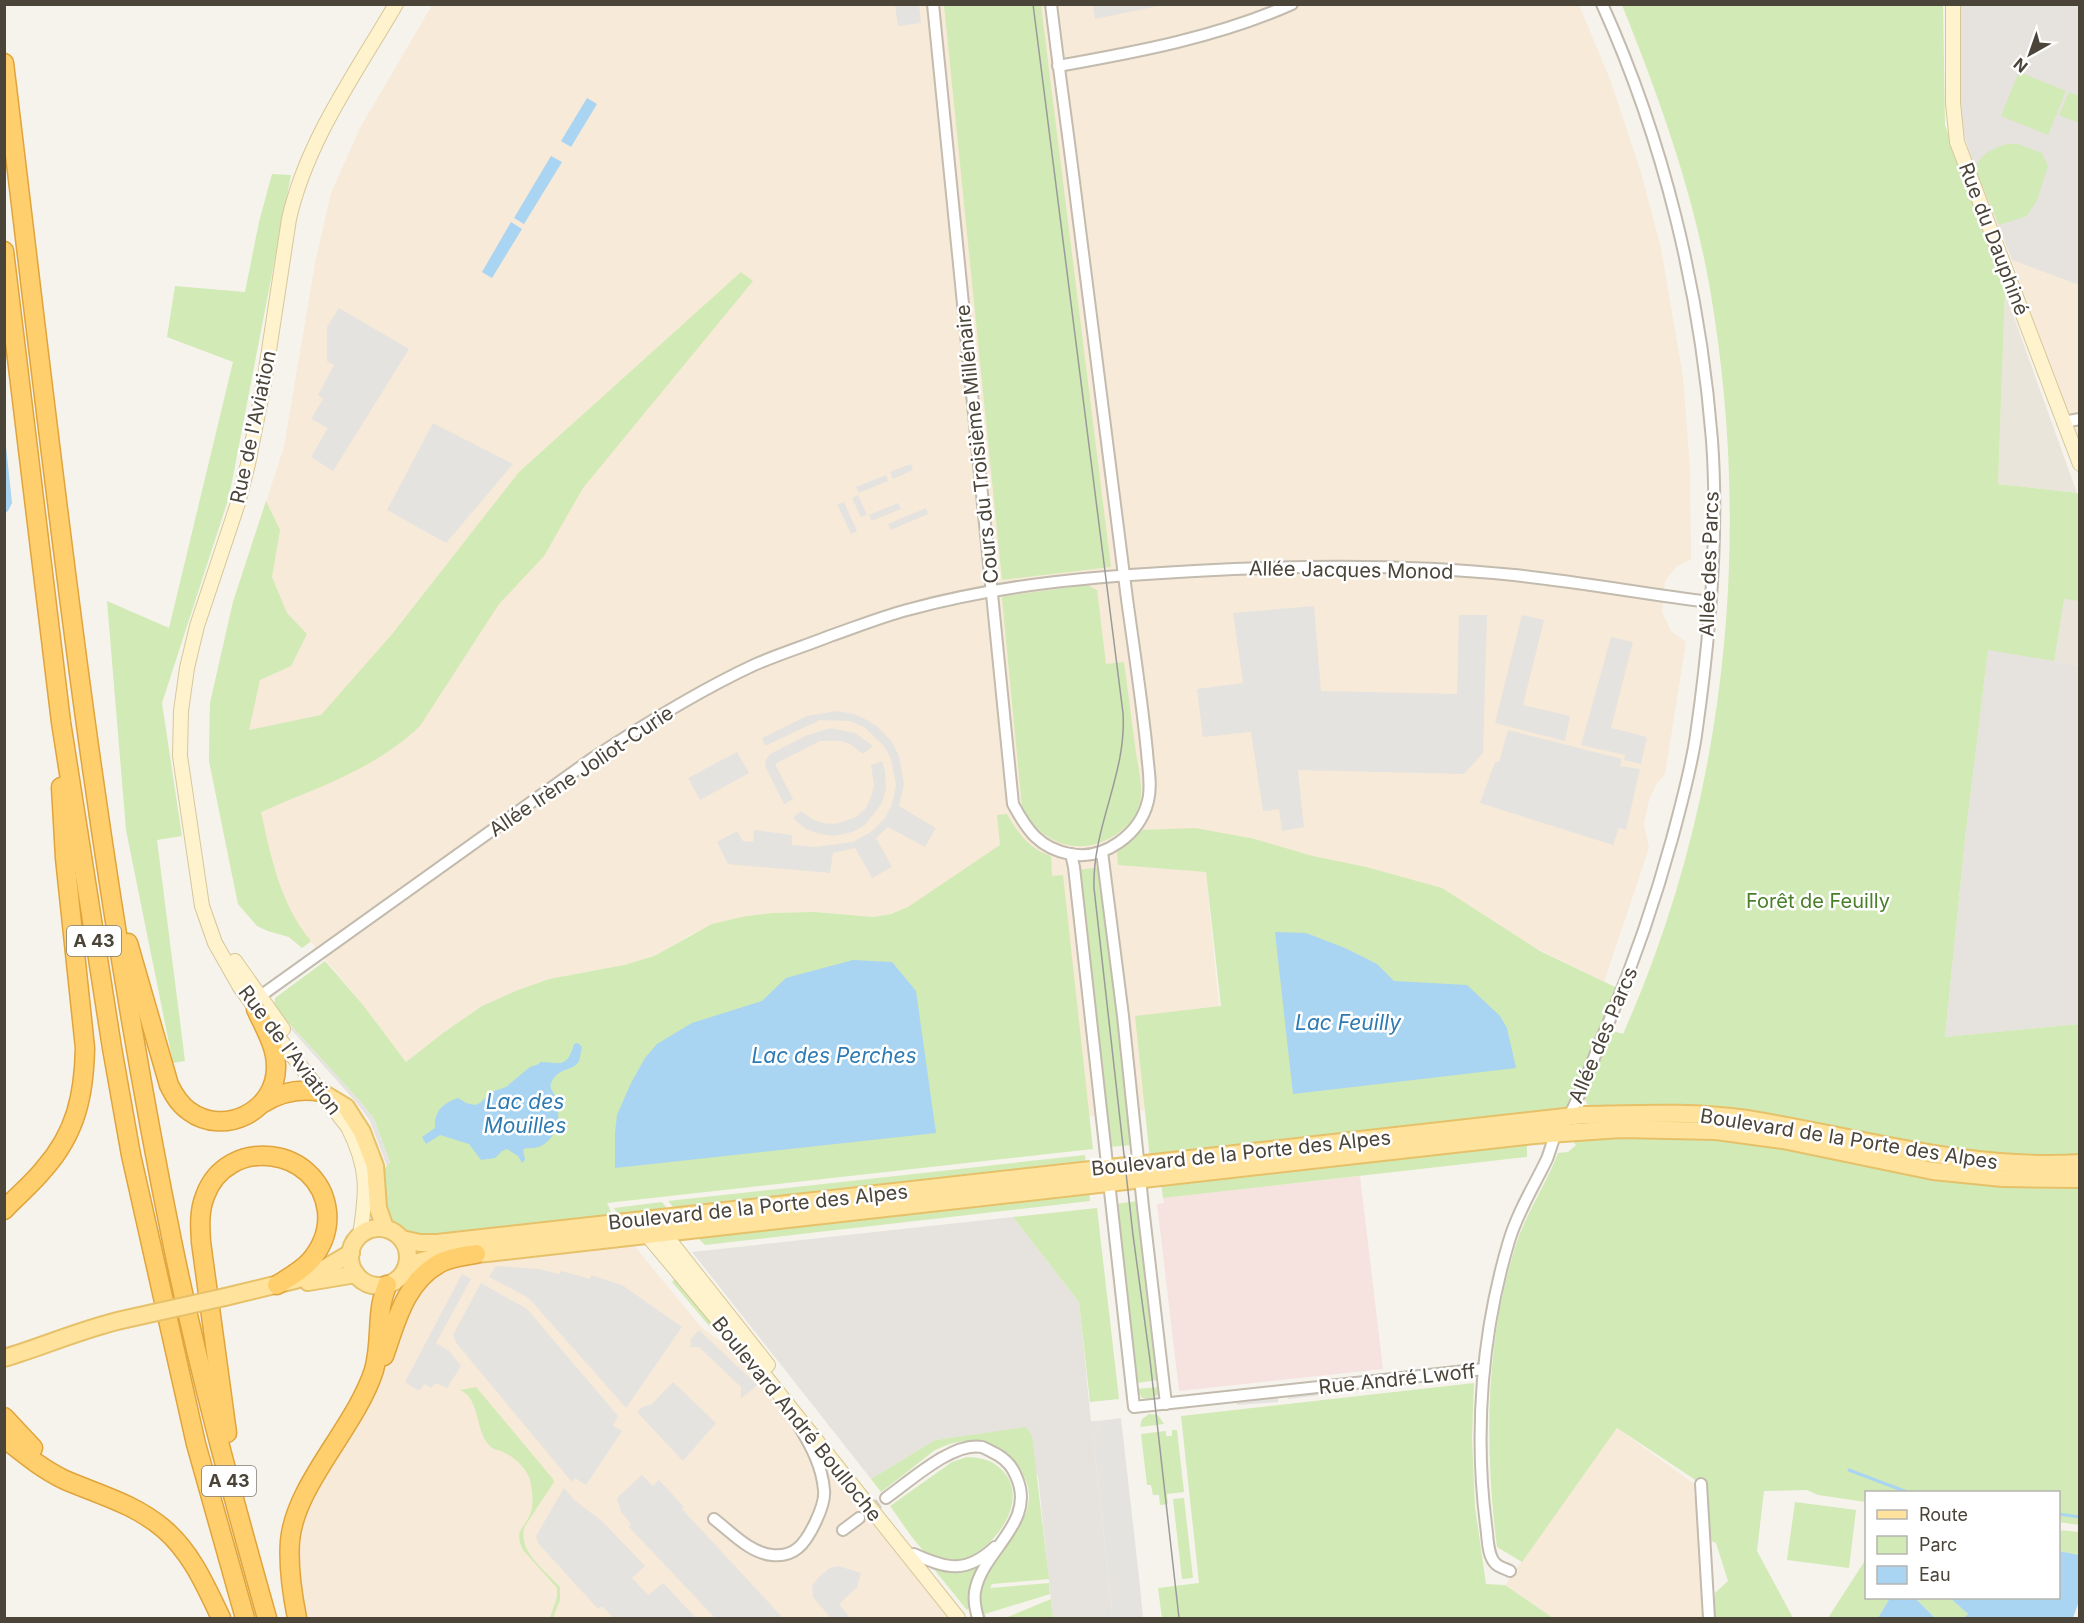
<svg xmlns="http://www.w3.org/2000/svg" width="2084" height="1623" font-family="Inter,sans-serif">
<style>
.residential{fill:#eae5da}
.commercial{fill:#f7ead8}
.industrial{fill:#e6e2dd}
.medical{fill:#f6e3e0}
.green{fill:#d2eab5}
.parking{fill:#e5e3e0}
.water{fill:#a9d4f2}
.lines{fill:none;stroke-linecap:round;stroke-linejoin:round}
.stream{stroke:#a9d4f2;stroke-width:3}
.street-tunnel{stroke:#d4d0c8;stroke-width:10;stroke-dasharray:10 5;stroke-linecap:butt}
.street-casing{stroke:#c2bbae;stroke-width:14}
.secondary-casing{stroke:#d6c79b;stroke-width:16}
.primary-casing{stroke:#e6c16a;stroke-width:20}
.highway-casing{stroke:#e0a43c;stroke-width:21}
.street{stroke:#fff;stroke-width:10}
.secondary{stroke:#fff3cd;stroke-width:14}
.primary{stroke:#ffe39c;stroke-width:16}
.highway{stroke:#ffcf6e;stroke-width:18}
.tram{stroke:#9a9a9a;stroke-width:1.5}
.primary-bridge-casing{stroke:#e6c16a;stroke-width:20;stroke-linecap:butt}
.primary-bridge{stroke:#ffe39c;stroke-width:16}
.labels{text-anchor:middle;stroke-width:5;stroke-linejoin:round;paint-order:stroke}
.shield{fill:#fff;stroke:#817c74;stroke-width:1.5}
.shield-label{font-size:18px;font-weight:bold;fill:#4b4439}
.street-label{font-size:20px;fill:#4b4439;stroke:#fff}
.park-label{font-size:20px;fill:#4a7f2a;stroke:#fff}
.water-label{font-size:21px;font-style:italic;fill:#2e7ab2;stroke:#fff}
</style>
<rect width="100%" height="100%" fill="#f6f3ec"/>
<g class="residential">
<polygon points="2005,292 2077,493 1998,484"/>
<polygon points="1995,575 2079,592 2079,666 1988,649"/>
</g>
<g class="commercial">
<polygon points="432,5 1579,5 1611,82 1642,176 1661,248 1683,377 1690,468 1691,559 1676,567 1665,581 1662,612 1671,631 1686,642 1665,774 1657,783 1649,800 1644,824 1649,848 1604,982 1385,873 1313,856 1255,839 1202,830 1228,1101 1006,1126 908,907 890,914 874,917 815,912 772,913 746,916 694,933 654,956 624,965 549,979 518,990 482,1006 443,1033 406,1062 363,1005 311,942 302,948 289,937 268,931 257,926 238,904 209,761 210,703 233,602 284,447 315,263 331,193 360,128"/>
<polygon points="2012,260 2079,285 2079,447 2064,405"/>
<polygon points="631,1242 701,1327 735,1352 948,1618 305,1618 296,1568 308,1501 372,1398 422,1284 451,1264"/>
<polygon points="1617,1428 1697,1486 1693,1495 1697,1498 1705,1618 1553,1618 1505,1585"/>
</g>
<g class="industrial">
<polygon points="1961,5 2079,5 2079,285 2012,260 1975,168 1959,121 1958,101"/>
<polygon points="1988,649 2079,666 2079,1024 1945,1037 1965,839"/>
<polygon points="1013,1217 1079,1302 1091,1421 1097,1421 1098,1434 1093,1435 1112,1612 1105,1613 1102,1618 1053,1618 1038,1476 994,1432 935,1440 871,1479 692,1252"/>
</g>
<polygon class="medical" points="1360,1176 1383,1369 1179,1391 1157,1204 1164,1203 1163,1198"/>
<g class="green">
<polygon points="944,5 1041,5 1111,567 1002,580"/>
<path d="M1622,5H1943L1945,125L2005,292L1998,484L2077,493L2080,498L2079,601L2064,599L2054,661L1988,650L1965,839L1945,1037L2079,1024V1158H2009L1597,1109L1588,1106L1583,1094L1613,1031L1623,1034C1727,801 1753,539 1710,289C1693,191 1659,97 1622,5Z"/>
<polygon points="2019,72 2066,91 2048,135 2001,116"/>
<polygon points="2069,92 2079,96 2079,123 2059,115"/>
<path d="M2007,144H2018L2042,153L2048,166L2037,200L2027,216L1999,225L1975,168C1984,152 1990,150 2007,144Z"/>
<polygon points="272,174 291,175 229,497 162,703 182,836 157,840 185,1061 173,1063 126,830 107,601 169,628 233,362 167,337 175,286 245,292 259,222"/>
<path d="M741,272L753,281L583,488L544,556L499,604L420,726C372,771 320,786 261,812C271,857 280,904 311,941L302,948L289,937L268,931L257,926L238,904L209,761L210,703L233,602L266,501L280,530L272,577L287,613L307,634L291,666L260,680L249,730L321,715L393,633L519,472Z"/>
<path d="M1087,585L1097,590L1106,664L1124,662C1128,692 1132,723 1136,753C1138,767 1142,781 1141,795C1141,825 1103,849 1075,846C1051,844 1033,828 1022,807L1002,598L1004,596Z"/>
<path d="M1007,814C1017,832 1030,850 1051,856L1052,876L1063,875L1093,1149L607,1203L612,1214L556,1224L434,1238L411,1235L393,1223L383,1206L381,1173L390,1162L374,1119L360,1101L274,1007L275,998L325,961L363,1005L406,1062L443,1033L482,1006L518,990L549,979L624,965L654,956L712,924L746,916L772,913L815,912L874,917L891,914L908,907L1000,845L997,815Z"/>
<polygon points="1195,828 1255,839 1313,856 1366,867 1442,888 1540,951 1617,988 1566,1107 1563,1110 1150,1159 1135,1016 1221,1006 1206,872 1118,865 1117,852 1142,830"/>
<polygon points="1101,867 1132,1145 1109,1147 1078,870"/>
<path d="M1584,1121L2079,1168V1525L2059,1522L2058,1492H1866V1502L1818,1495L1807,1490L1764,1491L1757,1551L1793,1618H1714L1715,1593L1728,1581L1716,1543L1707,1539L1703,1485L1617,1428L1522,1562L1497,1547C1484,1447 1485,1333 1519,1236C1530,1207 1547,1182 1558,1153L1568,1152L1576,1145L1574,1143Z"/>
<polygon points="1527,1141 1527,1157 1163,1198 1161,1183"/>
<polygon points="1085,1155 1086,1165 678,1212 668,1201"/>
<polygon points="1089,1191 1090,1201 705,1245 695,1235 1011,1204 1014,1199"/>
<polygon points="1138,1201 1159,1380 1136,1383 1115,1204"/>
<polygon points="662,1202 671,1213 618,1215 614,1208"/>
<polygon points="1097,1208 1119,1399 1090,1402 1079,1302 1013,1217"/>
<polygon points="676,1278 728,1339 726,1340 711,1328 672,1282"/>
<polygon points="1474,1383 1472,1438 1475,1507 1486,1584 1505,1585 1553,1618 1162,1618 1158,1588 1199,1583 1181,1416"/>
<path d="M476,1387L553,1479L554,1482L525,1526C516,1550 545,1570 560,1587V1600L553,1618H550L557,1597V1588L523,1550C513,1529 525,1529 531,1512C534,1504 532,1488 530,1480C526,1467 513,1456 501,1451C497,1450 492,1449 489,1445C475,1430 480,1398 460,1390Z"/>
<polygon points="1160,1387 1158,1395 1150,1399 1142,1398 1136,1389"/>
<polygon points="1149,1414 1158,1415 1164,1424 1140,1427 1142,1419"/>
<path d="M1026,1427L1032,1436L1049,1579L992,1584L990,1588L1049,1583L1050,1594L985,1614L986,1618H982C965,1564 1054,1524 1022,1473C1016,1462 1009,1454 997,1447C981,1438 956,1440 940,1448C933,1450 927,1457 921,1461C908,1471 895,1482 881,1492L871,1479L935,1440Z"/>
<polygon points="1172,1430 1177,1430 1184,1492 1167,1494 1168,1504 1160,1505 1159,1495 1153,1495 1151,1485 1147,1485 1141,1434 1166,1431 1166,1436 1172,1436"/>
<path d="M967,1457C985,1458 996,1461 1007,1476C1033,1514 965,1585 927,1554C916,1545 899,1518 890,1506L952,1462Z"/>
<polygon points="1184,1498 1193,1578 1182,1579 1173,1499"/>
<polygon points="1795,1502 1856,1510 1849,1568 1787,1560"/>
<polygon points="2058,1530 2079,1532 2079,1555 2059,1551"/>
<polygon points="1866,1559 1866,1598 1890,1598 1878,1618 1828,1618"/>
<polygon points="978,1566 981,1567 970,1606 967,1610 933,1568 935,1567 966,1569"/>
<polygon points="1915,1598 1950,1598 1968,1614 1964,1618 1935,1618"/>
<polygon points="1051,1599 1053,1618 1005,1618"/>
</g>
<g class="parking">
<polygon points="1093,4 1163,4 1163,5 1095,19"/>
<polygon points="895,5 919,5 921,23 898,26"/>
<polygon points="339,308 409,349 333,471 311,457 328,428 311,419 323,399 318,395 334,365 327,361 327,327"/>
<polygon points="433,423 513,464 446,543 387,510"/>
<polygon points="911,464 913,470 893,479 890,472"/>
<polygon points="886,475 888,481 859,493 856,487"/>
<polygon points="858,495 867,515 861,517 852,498"/>
<polygon points="844,502 857,531 851,534 837,504"/>
<polygon points="898,503 901,509 871,521 869,515"/>
<polygon points="926,508 928,514 891,530 888,524"/>
<polygon points="1314,606 1321,691 1457,694 1459,615 1487,615 1483,753 1464,774 1298,770 1304,827 1282,831 1279,809 1263,811 1251,732 1203,737 1197,689 1243,683 1233,613"/>
<polygon points="1522,615 1544,620 1523,705 1570,716 1565,741 1495,723"/>
<polygon points="1611,637 1633,642 1611,728 1647,737 1641,764 1624,760 1625,755 1581,745"/>
<polygon points="836,711 854,714 869,721 879,728 892,742 899,756 904,784 899,806 936,828 925,847 888,827 876,838 892,867 872,878 855,848 833,853 830,873 728,864 717,842 737,831 743,841 753,842 754,830 792,835 792,845 815,847 853,842 871,832 885,818 892,804 896,785 891,759 884,746 864,727 850,721 820,720 765,746 762,738 807,716"/>
<polygon points="831,728 855,733 873,746 863,754 850,744 840,741 820,741 775,764 793,799 784,804 766,768 765,761 770,754 805,736"/>
<polygon points="1508,730 1622,759 1620,766 1640,769 1626,830 1619,828 1613,845 1480,803 1495,762 1499,762"/>
<polygon points="737,752 749,773 700,800 688,778"/>
<polygon points="882,761 885,771 886,788 882,803 865,825 852,832 834,836 820,834 806,829 793,818 801,811 812,819 823,823 835,824 856,817 866,808 871,797 874,785 871,765"/>
<polygon points="291,1026 360,1101 374,1119 390,1162 387,1166 370,1121 357,1103 289,1027"/>
<polygon points="496,1266 539,1269 559,1274 561,1271 590,1279 591,1275 622,1285 682,1327 626,1408 535,1305 527,1297 489,1277"/>
<polygon points="462,1274 471,1279 436,1343 449,1351 461,1366 447,1388 439,1384 434,1384 431,1388 424,1384 421,1389 417,1390 405,1382"/>
<polygon points="481,1283 527,1309 618,1416 613,1426 622,1431 586,1485 575,1478 572,1482 457,1344 453,1335"/>
<polygon points="699,1330 757,1385 752,1390 741,1398 741,1387 699,1347 690,1347 691,1339"/>
<polygon points="673,1382 716,1423 683,1461 637,1412 642,1407 652,1404"/>
<polygon points="1331,1391 1331,1394 1288,1399 1287,1396"/>
<polygon points="1278,1397 1278,1402 1237,1405 1236,1402"/>
<polygon points="1121,1418 1140,1586 1143,1618 1102,1618 1105,1612 1112,1611 1093,1435 1098,1434 1097,1421"/>
<polygon points="642,1475 653,1486 659,1480 684,1507 682,1509 783,1618 715,1618 629,1527 631,1524 621,1512 617,1498"/>
<polygon points="564,1488 574,1500 602,1521 645,1566 632,1578 648,1595 663,1583 696,1618 613,1618 602,1606 598,1609 538,1543 536,1536"/>
<polygon points="838,1566 861,1573 857,1587 839,1604 850,1618 831,1618 813,1597 812,1586 819,1577 830,1568"/>
</g>
<g class="water">
<polygon points="587,98 597,104 571,147 561,141"/>
<polygon points="551,156 562,162 524,224 514,218"/>
<polygon points="511,222 522,229 492,278 482,272"/>
<polygon points="5,437 12,503 8,511 5,513"/>
<polygon points="1275,932 1306,933 1345,948 1377,964 1394,981 1467,985 1500,1016 1507,1028 1516,1068 1293,1094"/>
<polygon points="853,960 892,962 916,991 936,1133 615,1168 615,1133 617,1115 631,1083 645,1058 657,1044 692,1023 762,1001 786,978"/>
<path d="M578,1043L582,1047C581,1051 580,1057 579,1061C573,1072 559,1066 551,1083C549,1088 553,1091 555,1096C561,1113 560,1136 541,1146C535,1149 529,1147 523,1149L525,1160L522,1163L518,1156L507,1149L502,1151L495,1158L481,1160L469,1144L440,1135L426,1144L422,1137L435,1128C434,1111 443,1103 458,1098L466,1103L475,1105L480,1103L491,1092L506,1087L530,1067L539,1064L540,1062C559,1062 567,1070 574,1044Z"/>
<polygon points="2059,1551 2079,1555 2079,1601 2073,1618 1964,1618 1968,1614 1950,1598 2058,1598"/>
<polygon points="1890,1598 1915,1598 1935,1618 1878,1618"/>
</g>
<g class="lines">
<g class="stream">
<polyline points="1849,1470 1907,1492"/>
<polyline points="2058,1514 2080,1517"/>
</g>
<polyline class="street-tunnel" points="859,1518 886,1498"/>
<g class="street-casing">
<g id="street">
<path d="M933,4L1013,804C1027,830 1039,848 1070,854C1104,861 1140,834 1148,801C1152,785 1148,768 1147,752C1142,701 1134,650 1127,599C1110,468 1094,337 1077,206C1069,139 1059,72 1051,4"/>
<path d="M1058,66C1137,52 1218,37 1292,4"/>
<polyline points="2063,422 2080,419"/>
<polyline points="1102,852 1123,1016 1143,1207 1166,1404"/>
<polyline points="1071,854 1074,867 1134,1407 1484,1369"/>
<path d="M253,996L259,997L593,758C645,724 698,691 754,665C779,654 805,646 830,636C856,627 881,617 907,610C1001,584 1098,576 1195,571C1301,565 1409,564 1514,575C1580,582 1645,594 1710,602"/>
<polyline points="1701,1484 1709,1618"/>
<path d="M886,1498C909,1482 953,1441 982,1447C987,1449 994,1453 998,1455C1006,1460 1013,1468 1016,1476C1037,1521 986,1548 976,1587C973,1597 975,1608 978,1618"/>
<path d="M714,1519C731,1532 750,1553 772,1555C782,1556 791,1554 798,1548C809,1539 826,1505 824,1490C822,1466 811,1446 799,1426"/>
<polyline points="843,1530 859,1518"/>
<path d="M914,1554C947,1569 966,1574 995,1547"/>
<path d="M1510,1571C1506,1569 1499,1567 1496,1564C1487,1556 1488,1537 1486,1525C1474,1431 1482,1331 1509,1241C1518,1211 1534,1186 1547,1159C1550,1151 1552,1143 1555,1136C1558,1128 1565,1123 1569,1116C1582,1092 1591,1065 1601,1040C1630,974 1653,908 1672,839C1681,805 1691,770 1696,735C1710,638 1719,538 1712,440C1700,291 1664,141 1602,4"/>
</g>
</g>
<g class="secondary-casing">
<g id="secondary">
<polyline points="1953,4 1953,103 1957,142 2080,464"/>
<polyline points="235,961 283,1029"/>
<polyline points="659,1227 768,1365"/>
<polyline points="642,1229 765,1376 958,1618"/>
<path d="M360,1235C367,1190 369,1169 348,1127L256,1009L240,987L215,943L202,906L180,756L181,711L187,668L197,626L238,503L248,464L264,383L289,219C307,140 356,73 396,4"/>
</g>
</g>
<g class="primary-casing">
<g id="primary">
<polyline points="321,1092 346,1107 362,1132 375,1166 378,1208 385,1228"/>
<circle cx="379" cy="1257" r="29"/>
<path d="M402,1239L420,1243H437L1583,1115C1638,1114 1692,1111 1747,1119C1858,1137 1965,1170 2080,1163"/>
<path d="M406,1268C431,1254 459,1255 487,1253L1534,1135L1621,1129L1716,1131L1783,1140L1933,1171L2003,1178L2080,1179"/>
<polyline points="308,1282 356,1274"/>
<polyline points="225,1297 295,1280 322,1270 351,1253"/>
<path d="M4,1358C45,1346 84,1328 126,1319"/>
</g>
</g>
<g class="highway-casing">
<g id="highway">
<path d="M4,63C52,457 93,852 172,1241C198,1369 232,1494 267,1618"/>
<polyline points="4,251 61,722 112,1048 131,1155 196,1444 245,1618"/>
<path d="M128,943L169,1085C174,1095 179,1104 189,1111C224,1137 277,1111 276,1066C276,1046 264,1027 256,1009"/>
<path d="M263,1103C281,1092 300,1088 321,1092"/>
<path d="M4,1210C17,1196 32,1184 44,1169C76,1133 84,1095 85,1048L65,858L61,787"/>
<path d="M384,1356C396,1322 405,1282 440,1263C451,1257 465,1256 476,1254"/>
<polyline points="4,1417 33,1448"/>
<path d="M227,1433L201,1242C200,1226 199,1211 205,1196C227,1135 319,1146 327,1211C329,1230 322,1247 310,1261C301,1271 288,1278 277,1285"/>
<path d="M4,1438C24,1454 42,1469 65,1480C100,1495 135,1504 164,1529C192,1553 206,1587 221,1618"/>
<path d="M297,1618C292,1593 288,1567 290,1541C295,1484 356,1427 374,1370C380,1349 378,1328 381,1307C382,1299 385,1292 387,1285"/>
</g>
</g>
<use href="#street" class="street"/>
<use href="#secondary" class="secondary"/>
<use href="#primary" class="primary"/>
<use href="#highway" class="highway"/>
<path class="tram" d="M1033,4L1123,713C1127,774 1092,827 1094,888L1133,1235L1150,1360L1179,1618"/>
<g class="primary-bridge-casing">
<polyline id="primary-bridge" points="126,1319 225,1297"/>
</g>
<use href="#primary-bridge" class="primary-bridge"/>
</g>
<g class="labels">
<g class="shield">
<rect x="67" y="926" width="54" height="30" rx="4.5"/>
<rect x="202" y="1466" width="54" height="30" rx="4.5"/>
</g>
<g class="shield-label">
<text x="94" y="947">A 43</text>
<text x="229" y="1487">A 43</text>
</g>
<g class="street-label">
<text transform="translate(1994 239) rotate(69)" y="7">Rue du Dauphiné</text>
<text transform="translate(253 427) rotate(-78)" y="7">Rue de l'Aviation</text>
<text transform="translate(977 444) rotate(-96)" y="7">Cours du Troisième Millénaire</text>
<text transform="translate(1709 564) rotate(-88)" y="7">Allée des Parcs</text>
<text transform="translate(1351 570) rotate(1)" y="7">Allée Jacques Monod</text>
<text transform="translate(581 771) rotate(-34)" y="7">Allée Irène Joliot-Curie</text>
<text transform="translate(1603 1035) rotate(-67)" y="7">Allée des Parcs</text>
<text transform="translate(290 1050) rotate(53)" y="7">Rue de l'Aviation</text>
<text transform="translate(1849 1139) rotate(9)" y="7">Boulevard de la Porte des Alpes</text>
<text transform="translate(1241 1153) rotate(-6)" y="7">Boulevard de la Porte des Alpes</text>
<text transform="translate(758 1207) rotate(-6)" y="7">Boulevard de la Porte des Alpes</text>
<text transform="translate(1397 1379) rotate(-6)" y="7">Rue André Lwoff</text>
<text transform="translate(797 1419) rotate(51)" y="7">Boulevard André Boulloche</text>
</g>
<g class="park-label">
<text x="1818" y="908">Forêt de Feuilly</text>
</g>
<g class="water-label">
<text x="1348" y="1030">Lac Feuilly</text>
<text x="834" y="1063">Lac des Perches</text>
<text x="525" y="1109">Lac des<tspan x="525" dy="24">Mouilles</tspan></text>
</g>
</g>
<rect width="2084" height="1623" fill="none" stroke="#4b4439" stroke-width="12"/>
<rect x="1865" y="1491" width="195" height="108" fill="#ffffff" stroke="#b7b4b0" stroke-width="1.5"/>
<rect x="1877" y="1510" width="30" height="9" fill="#ffe39c" stroke="#b7b4b0" stroke-width="1.5"/>
<text x="1919" y="1521" font-size="18" fill="#4b4439">Route</text>
<rect x="1877" y="1536" width="30" height="18" fill="#d2eab5" stroke="#b7b4b0" stroke-width="1.5"/>
<text x="1919" y="1551" font-size="18" fill="#4b4439">Parc</text>
<rect x="1877" y="1566" width="30" height="18" fill="#a9d4f2" stroke="#b7b4b0" stroke-width="1.5"/>
<text x="1919" y="1581" font-size="18" fill="#4b4439">Eau</text>
<g transform="translate(2030 54) rotate(220)" stroke="#ffffff" stroke-width="4.5" paint-order="stroke">
<path d="M0-4.5L10 22L0 15L-10 22Z" fill="#4b4439"/>
<text y="-9" font-size="16" font-weight="bold" text-anchor="middle" fill="#4b4439">N</text>
</g>
</svg>
